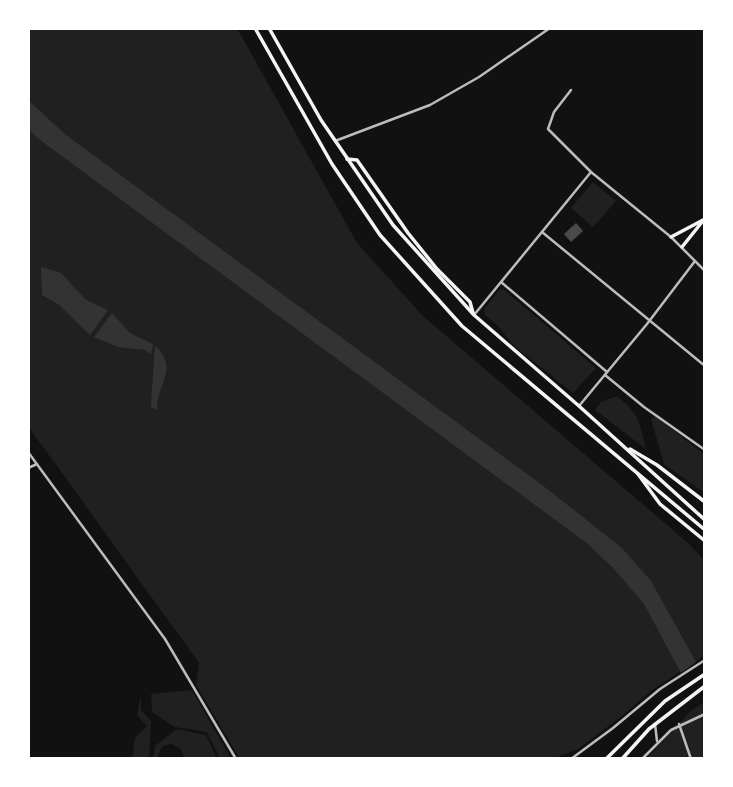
<svg xmlns="http://www.w3.org/2000/svg" width="733" height="787" font-family="'PT Sans',sans-serif">
<style>
.green{fill:#202020}
.water{fill:#333}
.building{fill:#4a4a4a}
.lines{fill:none;stroke-linecap:round;stroke-linejoin:round}
.minor{stroke:#bcbcbc;stroke-width:2.5}
.tertiary{stroke:#bcbcbc;stroke-width:2.5}
.secondary{stroke:#f5f5f5;stroke-width:3.5}
.primary{stroke:#f5f5f5;stroke-width:3.5}
.trunk{stroke:#f5f5f5;stroke-width:3.5}
</style>
<rect width="100%" height="100%" fill="#111"/>
<g class="green">
<polygon points="28,28 237,28 357,243 423,316 687,542 705,561 705,655 651,691 622,716 578,749 552,759 240,759 196,685 199,663 28,426"/>
<polygon points="593,182 616,201 593,227 571,208"/>
<polygon points="500,289 503,289 596,368 573,393 513,345 497,325 485,315 484,309"/>
<path d="M617,396C640,415 639,421 646,449L595,410L601,402Z"/>
<polygon points="655,416 705,455 705,493 664,464 651,419"/>
<polygon points="192,690 231,759 220,759 207,732 175,727 152,712 151,694"/>
<polygon points="141,695 141,710 151,721 149,759 132,759 135,738 147,726 137,715"/>
<polygon points="705,701 705,759 646,759 691,711"/>
<polygon points="177,729 206,735 217,759 185,759 180,748 171,744 162,747 156,759 153,759 155,746"/>
</g>
<g class="water">
<polygon points="28,100 66,135 546,488 622,548 651,581 696,662 681,673 644,604 614,569 588,544 36,137 28,128"/>
<polygon points="41,267 61,273 86,300 108,310 90,335 58,304 42,295"/>
<polygon points="112,313 130,333 153,344 151,354 145,350 118,347 94,337"/>
<path d="M155,346C180,368 156,385 157,410L152,408L151,404Z"/>
</g>
<polygon class="building" points="576,223 583,231 571,242 564,234"/>
<g class="lines">
<g class="minor">
<polyline points="571,90 554,112 548,129 591,172"/>
<polyline points="542,232 705,366"/>
<polyline points="579,406 647,324 695,261"/>
<polyline points="28,452 165,639 236,759"/>
<polyline points="28,468 37,464"/>
<polyline points="655,724 657,741"/>
<polyline points="679,724 691,759"/>
<polyline points="571,759 613,728 660,689 705,660"/>
<polyline points="642,759 671,730 705,714"/>
</g>
<g class="tertiary">
<polyline points="335,141 430,105 479,77 550,28"/>
<polyline points="501,282 607,372"/>
<polyline points="474,315 591,172 671,237 705,271"/>
<polyline points="605,375 644,407 705,450"/>
</g>
<g class="secondary">
<polyline points="347,159 357,160 408,233 437,269 470,302 473,313"/>
<polyline points="671,237 705,219"/>
<polyline points="682,247 702,222"/>
</g>
<g class="primary">
<polyline points="606,759 665,701 705,674"/>
<polyline points="622,759 649,729 705,686"/>
</g>
<g class="trunk">
<polyline points="255,28 332,164 380,235 462,326 705,530"/>
<polyline points="269,28 321,120 393,225 474,315 579,406 705,520"/>
<polyline points="630,449 657,465 705,502"/>
<polyline points="638,474 660,504 705,541"/>
</g>
</g>
<rect width="733" height="787" fill="none" stroke="#ffffff" stroke-width="60"/>
</svg>
